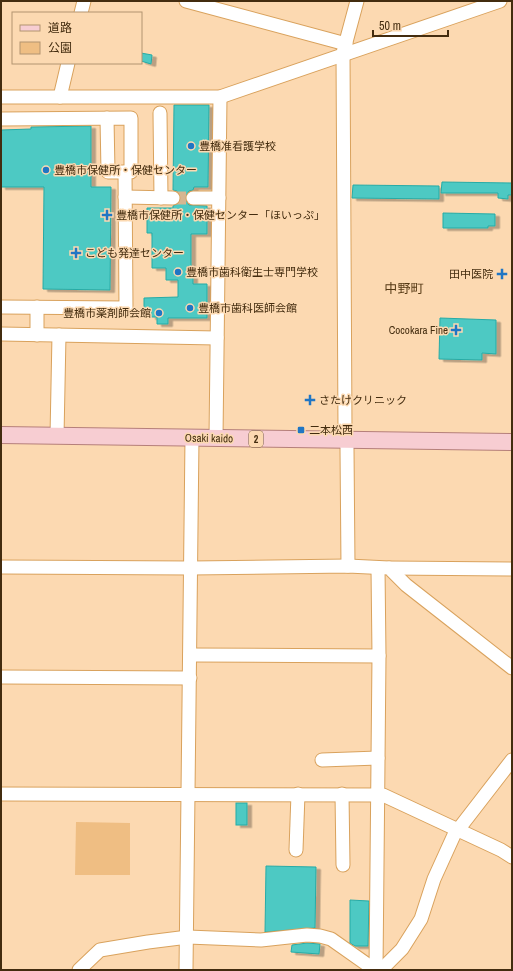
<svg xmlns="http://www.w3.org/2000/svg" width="513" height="971" font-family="'Archivo Narrow','Noto Sans JP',sans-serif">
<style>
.green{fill:#efbe83}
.building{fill:#4ec9c3;stroke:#25aba6;filter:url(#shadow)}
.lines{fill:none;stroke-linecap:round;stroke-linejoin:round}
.minor-tunnel{stroke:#d7b691;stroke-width:13;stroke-dasharray:13 6;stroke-linecap:butt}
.minor-casing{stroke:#d9a25d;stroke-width:15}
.major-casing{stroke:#b57f7a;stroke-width:18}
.minor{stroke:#fff;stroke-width:13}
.major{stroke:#f7cdd2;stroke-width:16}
.poi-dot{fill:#2076c4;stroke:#fcd9b1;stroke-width:1.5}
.labels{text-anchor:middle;stroke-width:3;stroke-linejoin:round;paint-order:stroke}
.shield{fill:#fcd9b1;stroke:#7a6040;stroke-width:1}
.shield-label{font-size:10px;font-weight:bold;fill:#432c0f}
.poi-label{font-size:11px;fill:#432c0f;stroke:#fcd9b1;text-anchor:start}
.street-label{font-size:11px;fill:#432c0f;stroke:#fcd9b1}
.quarter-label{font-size:13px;fill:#553914;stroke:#fcd9b1}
</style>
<defs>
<filter id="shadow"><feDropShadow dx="4.5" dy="2.5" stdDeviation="0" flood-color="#0004"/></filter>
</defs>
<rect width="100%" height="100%" fill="#fcd9b1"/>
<polygon class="green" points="76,822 130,823 130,875 75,875"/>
<g class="building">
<polygon points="141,53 152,55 151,64 141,61"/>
<polygon points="174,105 209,105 208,187 194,187 193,190 189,191 185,198 189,205 207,206 207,234 191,234 191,276 193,276 193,284 207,284 207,318 168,318 168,324 157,324 157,317 151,317 151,310 144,310 144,298 178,297 178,280 166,280 166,268 152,268 152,233 147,233 147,208 173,208 173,206 180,202 181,199 177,191 173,190"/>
<polygon points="91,126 91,187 111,187 110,290 43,289 44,187 1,187 1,130 31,129 31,127"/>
<polygon points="442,182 512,183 512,195 508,195 508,199 498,198 498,193 441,193"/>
<polygon points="353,185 439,186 439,199 352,198"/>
<polygon points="443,213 495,214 495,226 488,226 488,228 443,228"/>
<polygon points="440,318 496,320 496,354 482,353 482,360 439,359"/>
<rect x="236" y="803" width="11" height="22"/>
<polygon points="266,866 316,867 315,928 265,932"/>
<polygon points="350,900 369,901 368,946 355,946 350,943"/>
<polygon points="307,943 320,944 319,954 291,952 292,945"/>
</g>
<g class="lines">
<polyline class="minor-tunnel" points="173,198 193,198"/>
<g class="minor-casing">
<g id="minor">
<polyline points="186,1 346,44"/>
<polyline points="81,13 84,1"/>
<polyline points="1,97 220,97 500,1"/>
<polyline points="60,97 68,63"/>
<polyline points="160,113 161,198"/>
<polyline points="107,118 108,172 125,172"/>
<polyline points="1,119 131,118 131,172 125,172 126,308 1,307"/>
<polyline points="125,197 173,198"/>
<polyline points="193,198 219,198"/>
<polyline points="1,334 217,338"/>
<polyline points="37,335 37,307"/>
<polyline points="57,436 59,335"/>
<polyline points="216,438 220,97"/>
<polyline points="348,566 347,448 345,429 343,53 357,1"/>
<polyline points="1,567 191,568 348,566 389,568 406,585 512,668"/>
<polyline points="389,568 512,569"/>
<polyline points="190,655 379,656"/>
<polyline points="1,677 190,678"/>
<polyline points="322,760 378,758"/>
<polyline points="1,794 383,795 501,850 512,857"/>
<polyline points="342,794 343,865"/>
<polyline points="296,850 298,794"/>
<polyline points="79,970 100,950 148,942 188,937 261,940 307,935 320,936 331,939 375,970"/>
<polyline points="186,970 192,438"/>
<polyline points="376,970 379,656 378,568"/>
<polyline points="381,970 402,949 421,919 434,879 454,835 512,760"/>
</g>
</g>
<g class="major-casing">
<polyline id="major" points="1,435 512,442"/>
</g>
<use href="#minor" class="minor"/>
<use href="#major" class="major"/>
</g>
<g class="poi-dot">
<circle cx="191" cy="146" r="4"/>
<circle cx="46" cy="170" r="4"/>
<path d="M105 209h4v4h4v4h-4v4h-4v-4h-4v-4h4z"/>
<path d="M74 247h4v4h4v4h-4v4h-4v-4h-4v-4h4z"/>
<circle cx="178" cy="272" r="4"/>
<path d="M500 268h4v4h4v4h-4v4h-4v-4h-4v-4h4z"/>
<circle cx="190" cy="308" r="4"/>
<circle cx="159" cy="313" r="4"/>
<path d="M454 324h4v4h4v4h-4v4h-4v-4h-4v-4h4z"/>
<path d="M308 394h4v4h4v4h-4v4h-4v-4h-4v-4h4z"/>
<rect x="297" y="426" width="8" height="8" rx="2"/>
</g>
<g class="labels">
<rect class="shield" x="249" y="431" width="14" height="16" rx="3"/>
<g class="shield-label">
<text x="256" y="443">2</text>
</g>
<g class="poi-label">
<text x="199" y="150">豊橋准看護学校</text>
<text x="54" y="174">豊橋市保健所・保健センター</text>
<text x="116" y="219">豊橋市保健所・保健センター「ほいっぷ」</text>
<text x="85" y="257">こども発達センター</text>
<text x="186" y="276">豊橋市歯科衛生士専門学校</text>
<text x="493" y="278" text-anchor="end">田中医院</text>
<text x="198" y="312">豊橋市歯科医師会館</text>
<text x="151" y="317" text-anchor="end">豊橋市薬剤師会館</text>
<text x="448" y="334" text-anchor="end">Cocokara Fine</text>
<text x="319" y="404">さたけクリニック</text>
<text x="309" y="434">二本松西</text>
</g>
<g class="street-label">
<text transform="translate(209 438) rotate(1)" y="4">Osaki kaido</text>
</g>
<g class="quarter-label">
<text x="404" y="293">中野町</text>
</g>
</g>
<rect width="513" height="971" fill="none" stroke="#432c0f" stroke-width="4"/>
<rect x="12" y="12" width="130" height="52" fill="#fcd9b1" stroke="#b29470"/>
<rect x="20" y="25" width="20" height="6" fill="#f7cdd2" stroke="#b29470"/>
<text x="48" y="32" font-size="12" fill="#432c0f">道路</text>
<rect x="20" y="42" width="20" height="12" fill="#efbe83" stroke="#b29470"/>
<text x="48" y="52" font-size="12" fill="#432c0f">公園</text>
<path d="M373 30v6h75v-6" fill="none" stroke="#432c0f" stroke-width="2"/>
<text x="379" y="30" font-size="12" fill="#432c0f" stroke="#fcd9b1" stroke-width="3" paint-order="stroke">50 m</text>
</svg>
